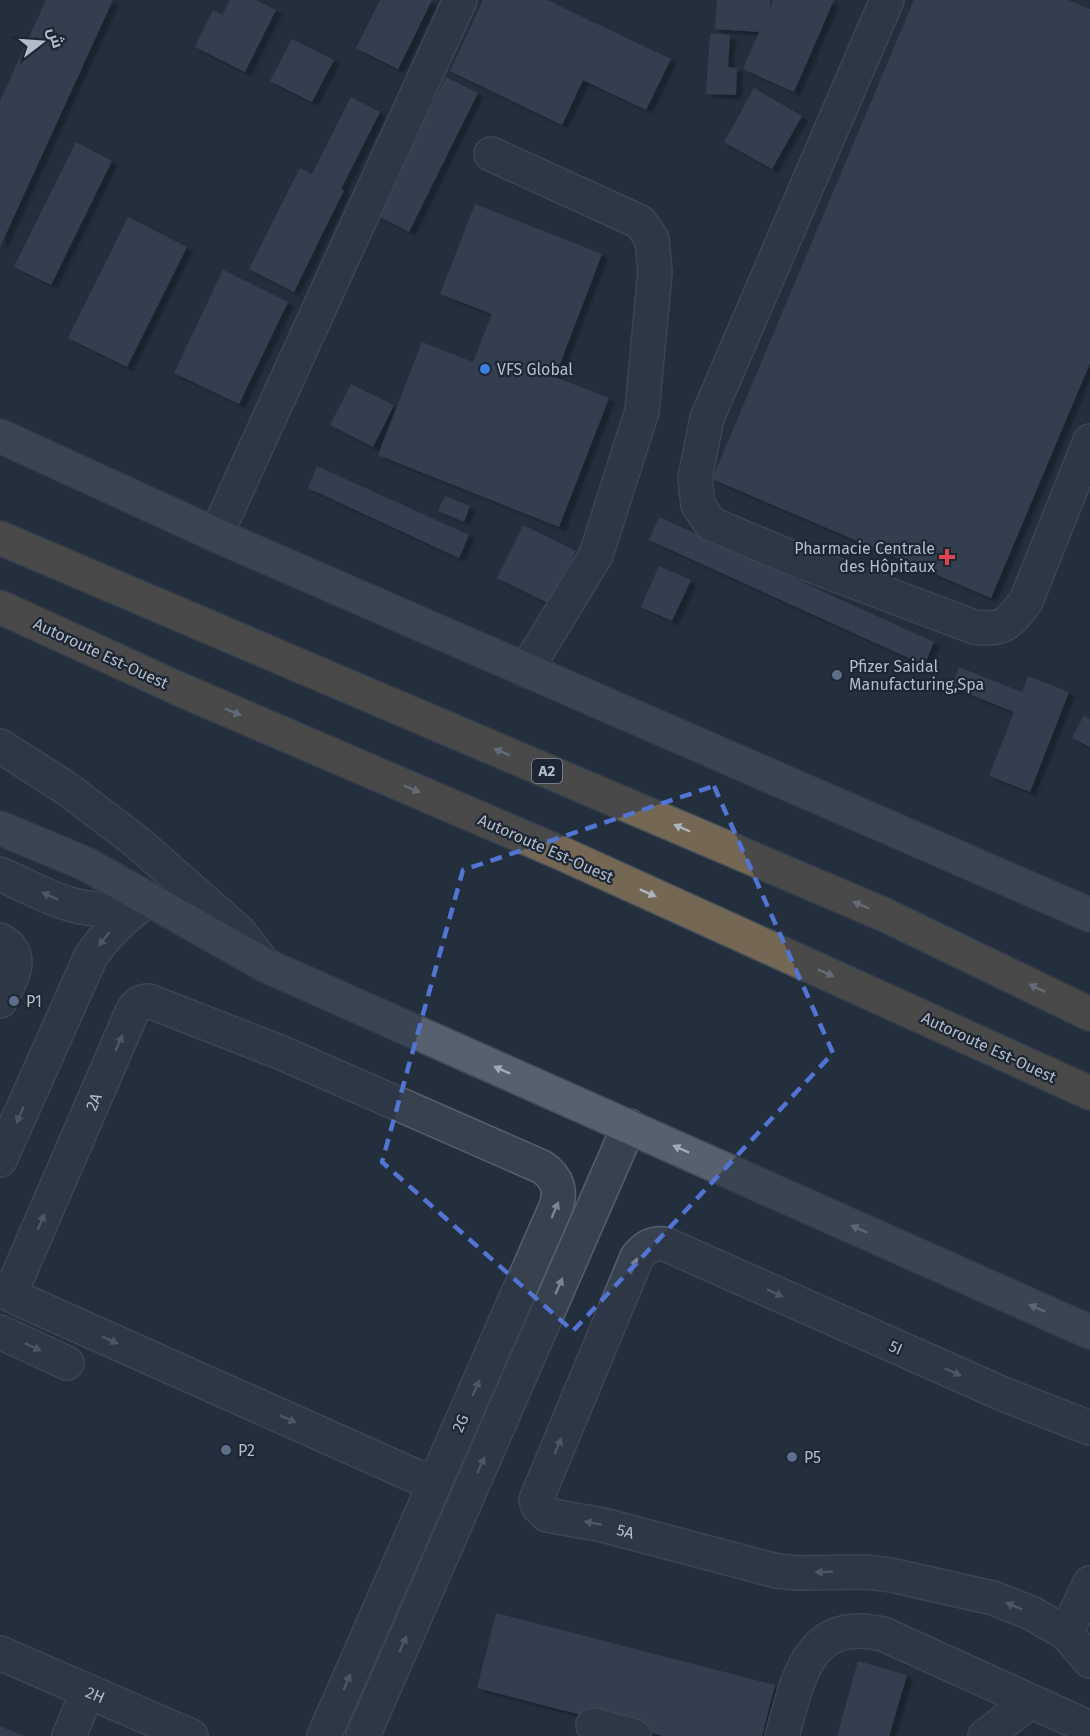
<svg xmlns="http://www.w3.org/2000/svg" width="1090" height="1736" font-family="'Fira Sans',Cairo,sans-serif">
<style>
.building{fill:#455162;filter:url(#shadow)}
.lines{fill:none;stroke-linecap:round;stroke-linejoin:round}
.minor-casing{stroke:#565f6c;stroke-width:36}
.major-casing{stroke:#414a57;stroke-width:36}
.highway-casing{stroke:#434c59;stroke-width:36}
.minor{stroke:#38414e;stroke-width:33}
.major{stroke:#56606e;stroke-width:33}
.highway{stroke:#746855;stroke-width:33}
.oneway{fill:#aeb4bd}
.oneway2{fill:#7c8592}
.oneway3{fill:#a1aab7}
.marked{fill:none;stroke:#5274d3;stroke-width:4.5;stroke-dasharray:12 8;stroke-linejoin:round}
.shop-dot{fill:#3f7fe0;stroke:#1d2633;stroke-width:2}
.health-dot{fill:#e0444e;stroke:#1d2633;stroke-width:2}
.service-dot{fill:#5c6f8a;stroke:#1d2633;stroke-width:2}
.labels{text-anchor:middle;stroke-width:4.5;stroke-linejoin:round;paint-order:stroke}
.shield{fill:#1d2633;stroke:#878f9c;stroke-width:1.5}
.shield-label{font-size:15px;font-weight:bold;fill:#b4bcc9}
.poi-label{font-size:16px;fill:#b4bcc9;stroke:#1d2633;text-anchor:start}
.street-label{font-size:16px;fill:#b4bcc9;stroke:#1d2633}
</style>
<defs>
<filter id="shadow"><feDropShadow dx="6" dy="4" stdDeviation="1.5" flood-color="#0009"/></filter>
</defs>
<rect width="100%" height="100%" fill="#242f3e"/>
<g class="building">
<polygon points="46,0 113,0 0,247 0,101"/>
<polygon points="230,0 256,0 276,10 245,72 195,47 213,10 222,15"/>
<polygon points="380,0 432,0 398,69 356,48"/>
<polygon points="483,0 547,0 671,59 646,110 583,80 562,125 450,71"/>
<polygon points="717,0 770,0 770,8 773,0 834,0 794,92 743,69 759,32 715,29"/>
<polygon points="914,0 1068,0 1090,9 1090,363 991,598 712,479"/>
<polygon points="710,33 730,35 728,67 737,68 736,95 706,94"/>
<polygon points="292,39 334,60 312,102 270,81"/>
<polygon points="446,77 478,93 409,232 377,215"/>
<polygon points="754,88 802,116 772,169 724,142"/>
<polygon points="351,97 380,112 341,189 344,190 294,292 249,269 300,168 312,174"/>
<polygon points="76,142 112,161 51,285 14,267"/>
<polygon points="475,204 602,254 555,377 609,398 559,527 378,455 422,342 473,362 492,314 440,294"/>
<polygon points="128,217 187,247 127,367 68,338"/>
<polygon points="223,270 288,302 239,404 174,373"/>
<polygon points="351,384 394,405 373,447 330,425"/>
<polygon points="317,466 469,535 459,558 308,488"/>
<polygon points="445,496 470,506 464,522 438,511"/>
<polygon points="659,517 934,642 924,665 649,540"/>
<polygon points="523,525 576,551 565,574 560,609 497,578"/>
<polygon points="659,566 691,580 672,621 641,607"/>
<polygon points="959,667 1022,692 1028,676 1069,692 1030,792 989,776 1014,712 951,687"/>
<polygon points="1084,715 1090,719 1090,747 1072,738"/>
<polygon points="496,1613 775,1685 762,1736 663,1736 477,1688"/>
<polygon points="858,1661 907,1675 889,1736 837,1736"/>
<polygon points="0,1726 24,1736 0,1736"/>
</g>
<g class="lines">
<g class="minor-casing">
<g id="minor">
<path d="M887,0L707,418L695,478L698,505L711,524L802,562L974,627C1004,630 1008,625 1026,601L1090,441"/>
<polyline points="491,154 640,222 652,239 655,272 642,411 596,555 526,670"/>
<polyline points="216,535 460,0"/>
<polyline points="0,746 66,788 137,842 238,931 264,964"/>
<path d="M0,874C50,896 86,922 142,902"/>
<path d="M0,940C28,956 10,979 0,1001"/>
<path d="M0,1160L91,956C107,933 125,917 147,900"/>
<path id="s1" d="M18,1276L132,1012C136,1004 140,1001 149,1001L282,1053L542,1167C558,1178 562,1192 555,1209L324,1736"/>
<polyline points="0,1289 21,1300 433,1484"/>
<polyline points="0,1332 67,1363"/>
<path id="s2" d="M1090,1428L1003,1394L665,1244C652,1243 645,1247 637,1257L536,1500L538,1506L547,1515L603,1525L777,1571L797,1573L866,1572L891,1575L993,1598L1031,1613L1066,1633L1090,1661"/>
<polyline points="1066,1633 1090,1583"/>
<path id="s3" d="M0,1653L191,1736"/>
<polyline points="593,1725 634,1736"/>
<polyline points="69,1736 88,1691"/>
<polyline points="363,1736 629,1126"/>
<path d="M782,1736C798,1680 807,1616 883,1634L1090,1728"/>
<polyline points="985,1736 1030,1702"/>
</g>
</g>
<g class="major-casing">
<g id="major">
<polyline points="0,436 216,535 1090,915"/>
<polyline points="0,828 86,864 265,965 1090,1332"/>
</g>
</g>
<g class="highway-casing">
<g id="highway">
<polyline points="0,538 885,915 1090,1014"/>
<polyline points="0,607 179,689 563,854 1090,1093"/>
</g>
</g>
<use href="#minor" class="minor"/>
<use href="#major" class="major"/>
<use href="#highway" class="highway"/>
</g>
<defs><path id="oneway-solid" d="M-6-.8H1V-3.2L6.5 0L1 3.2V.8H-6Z" transform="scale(1.5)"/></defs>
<g class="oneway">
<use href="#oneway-solid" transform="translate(233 712) rotate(23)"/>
<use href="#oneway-solid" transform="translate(502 752) rotate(-157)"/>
<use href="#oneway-solid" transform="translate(412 789) rotate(23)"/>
<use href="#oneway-solid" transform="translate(682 828) rotate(-157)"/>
<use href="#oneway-solid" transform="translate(648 893) rotate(24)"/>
<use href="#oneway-solid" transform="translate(861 905) rotate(-157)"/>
<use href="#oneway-solid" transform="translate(826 973) rotate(24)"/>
<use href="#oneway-solid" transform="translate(1037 988) rotate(-154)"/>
</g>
<g class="oneway2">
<use href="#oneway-solid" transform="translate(50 896) rotate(-156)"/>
<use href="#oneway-solid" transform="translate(104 939) rotate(129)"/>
<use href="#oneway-solid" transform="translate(119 1043) rotate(-67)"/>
<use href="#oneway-solid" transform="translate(20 1115) rotate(114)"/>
<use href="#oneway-solid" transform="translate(555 1210) rotate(-67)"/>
<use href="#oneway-solid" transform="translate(41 1222) rotate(-67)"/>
<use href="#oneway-solid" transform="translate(634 1266) rotate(-69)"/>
<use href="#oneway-solid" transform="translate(559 1286) rotate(-66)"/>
<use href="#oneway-solid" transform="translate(775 1293) rotate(24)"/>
<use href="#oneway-solid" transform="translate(110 1340) rotate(24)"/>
<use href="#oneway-solid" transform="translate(33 1347) rotate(25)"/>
<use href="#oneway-solid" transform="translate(953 1372) rotate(24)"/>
<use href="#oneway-solid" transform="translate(476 1388) rotate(-66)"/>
<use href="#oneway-solid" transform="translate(288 1419) rotate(24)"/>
<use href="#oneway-solid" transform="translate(558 1446) rotate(-67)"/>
<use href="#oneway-solid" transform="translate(481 1465) rotate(-66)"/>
<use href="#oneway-solid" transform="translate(593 1523) rotate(-170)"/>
<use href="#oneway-solid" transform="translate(824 1572) rotate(177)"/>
<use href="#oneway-solid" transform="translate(1014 1606) rotate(-158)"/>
<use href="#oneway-solid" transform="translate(403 1644) rotate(-66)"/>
<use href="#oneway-solid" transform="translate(347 1682) rotate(-67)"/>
</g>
<g class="oneway3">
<use href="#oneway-solid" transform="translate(502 1070) rotate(-156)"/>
<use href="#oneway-solid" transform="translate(681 1149) rotate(-156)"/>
<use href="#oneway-solid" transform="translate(859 1229) rotate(-156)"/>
<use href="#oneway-solid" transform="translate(1037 1308) rotate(-156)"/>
</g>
<path d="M0 0H1090V1736H0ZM714,786L833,1053L573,1331L382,1162L463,870Z" fill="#242f3e" fill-opacity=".55" fill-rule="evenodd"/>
<path class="marked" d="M714,786L833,1053L573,1331L382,1162L463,870Z"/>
<circle class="shop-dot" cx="485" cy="369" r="6"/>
<path class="health-dot" d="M944 548h6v6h6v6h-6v6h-6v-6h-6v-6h6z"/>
<g class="service-dot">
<circle cx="837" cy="675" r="6"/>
<circle cx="14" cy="1001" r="6"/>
<circle cx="226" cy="1450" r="6"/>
<circle cx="792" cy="1457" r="6"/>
</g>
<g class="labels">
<rect class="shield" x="532" y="759" width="30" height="24" rx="4.5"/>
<g class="shield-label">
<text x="547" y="776">A2</text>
</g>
<g class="poi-label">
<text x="497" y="375">VFS Global</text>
<text x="935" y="554" text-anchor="end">Pharmacie Centrale<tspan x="935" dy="18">des Hôpitaux</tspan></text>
<text x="849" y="672">Pfizer Saidal<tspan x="849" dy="18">Manufacturing,Spa</tspan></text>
<text x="26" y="1007">P1</text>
<text x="238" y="1456">P2</text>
<text x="804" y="1463">P5</text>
</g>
<g class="street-label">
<text transform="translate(101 653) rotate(25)" y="6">Autoroute Est-Ouest</text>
<text transform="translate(546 848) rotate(24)" y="6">Autoroute Est-Ouest</text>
<text transform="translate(989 1047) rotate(25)" y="6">Autoroute Est-Ouest</text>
<text dy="6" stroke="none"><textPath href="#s1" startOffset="190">2A</textPath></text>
<text transform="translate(896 1347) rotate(24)" y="6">5I</text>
<text transform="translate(460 1423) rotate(-66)" y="6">2G</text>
<text dy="6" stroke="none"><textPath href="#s2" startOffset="858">5A</textPath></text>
<text dy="6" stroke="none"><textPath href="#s3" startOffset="104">2H</textPath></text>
</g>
</g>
<g transform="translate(42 42) rotate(73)" stroke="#1d2633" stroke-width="4.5" paint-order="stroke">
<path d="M0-4.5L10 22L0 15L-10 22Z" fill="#b4bcc9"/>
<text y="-9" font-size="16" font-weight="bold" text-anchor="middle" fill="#b4bcc9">ش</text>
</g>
</svg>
